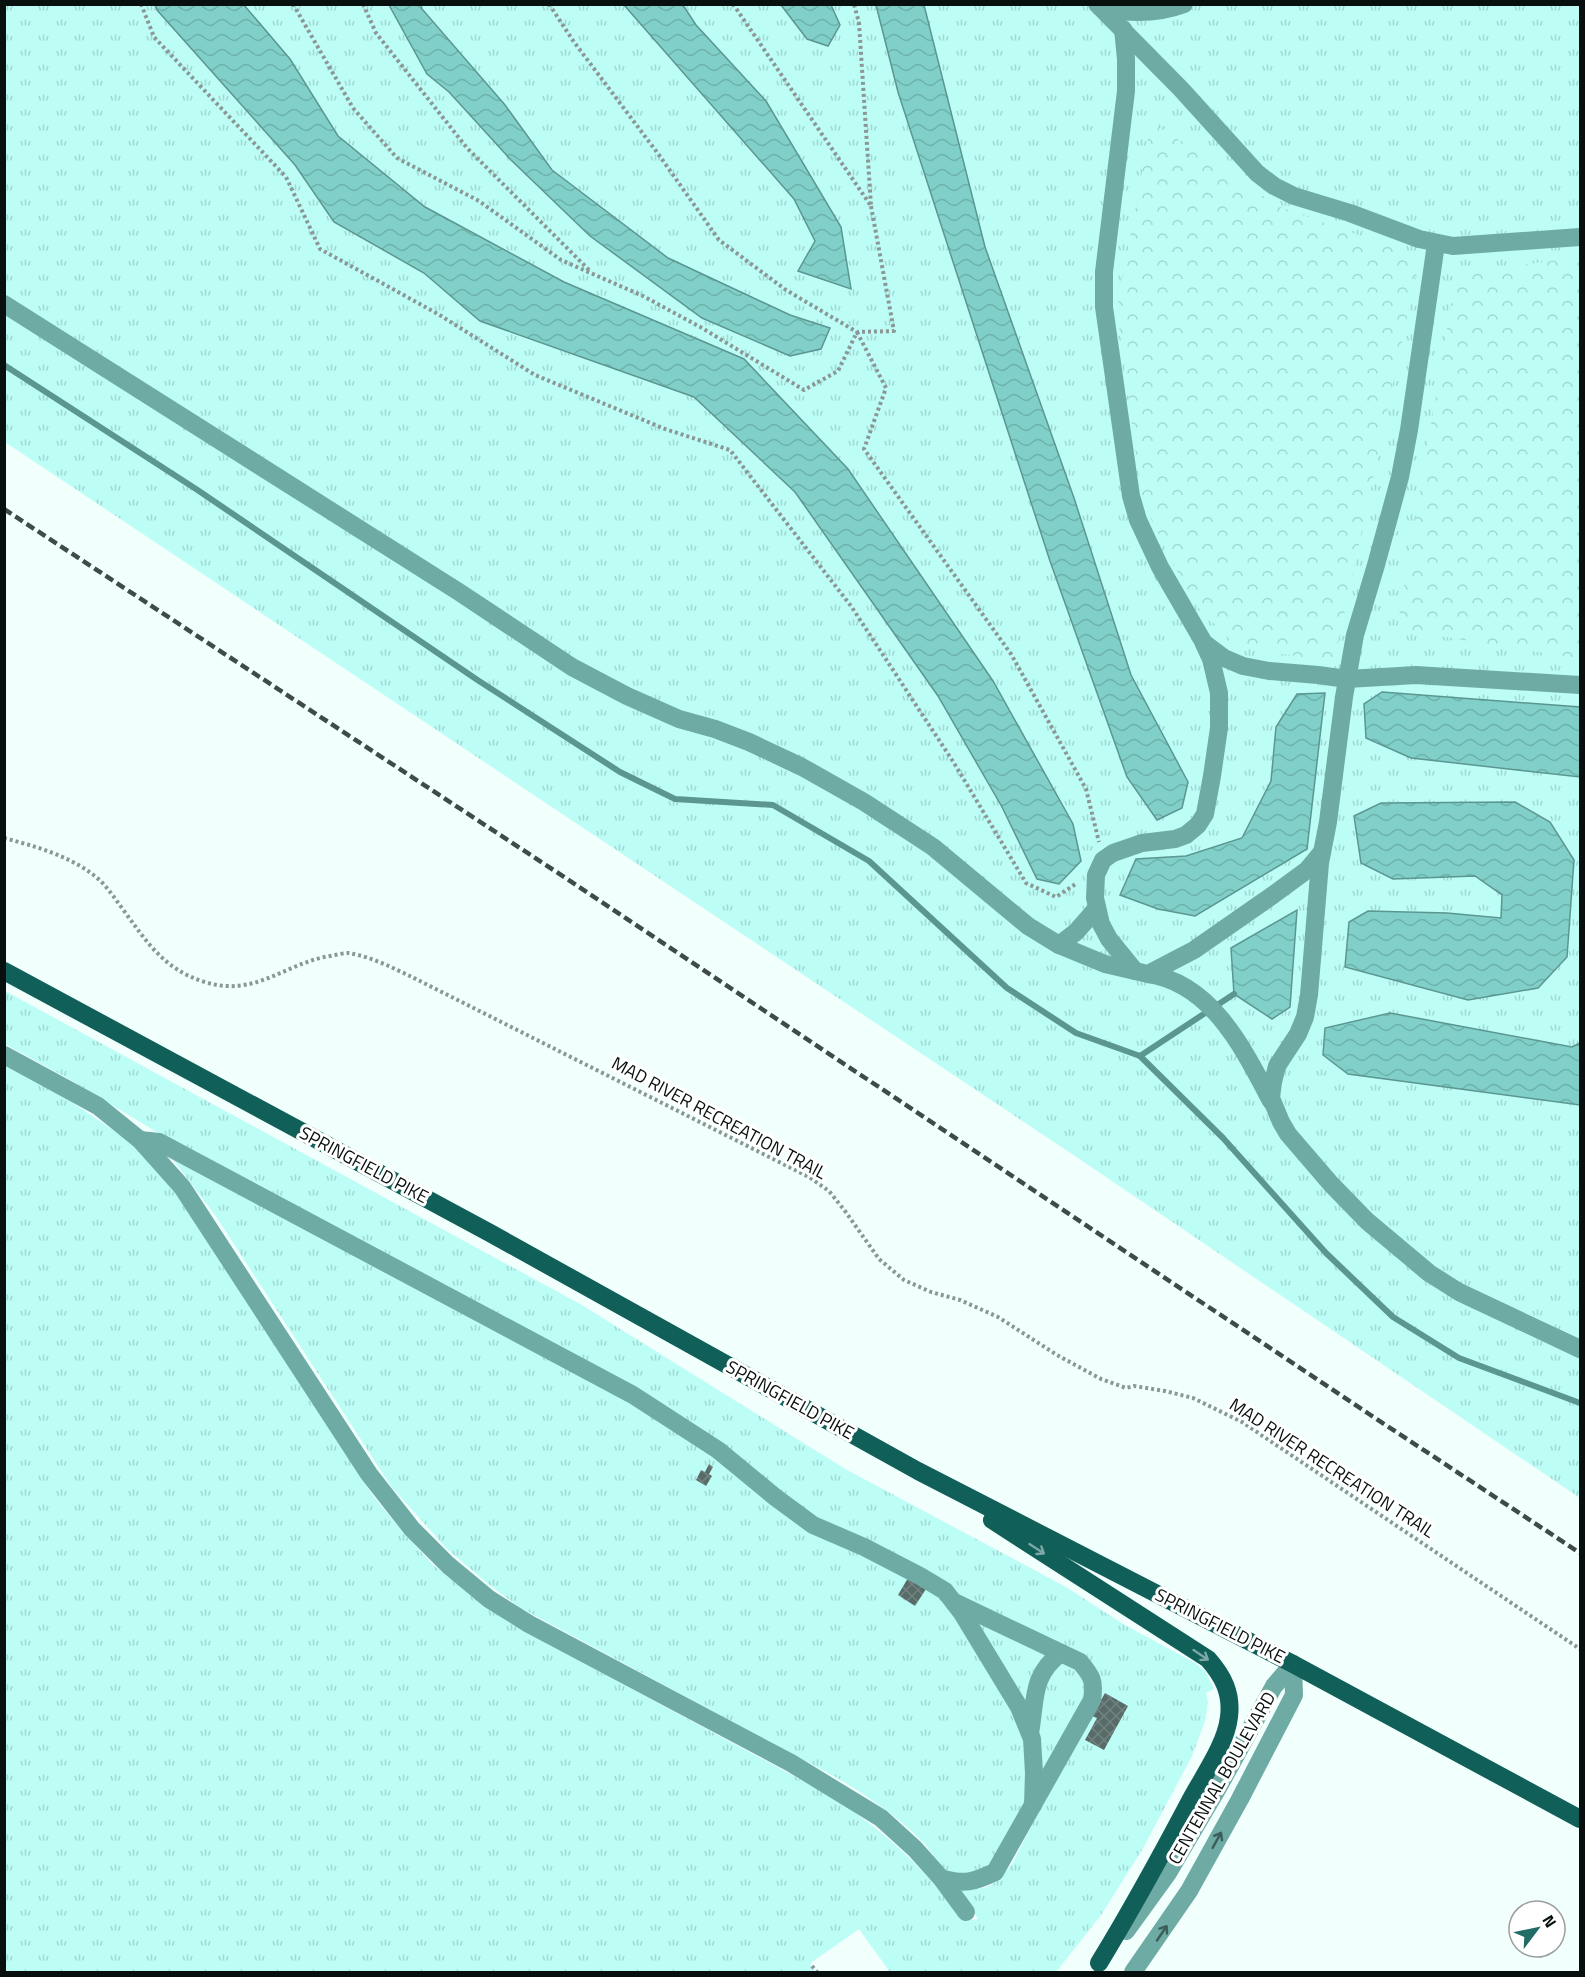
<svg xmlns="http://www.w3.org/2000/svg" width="1585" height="1977" font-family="'Titillium Web',sans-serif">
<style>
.grass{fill:url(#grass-tufts)}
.forest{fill:url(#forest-crowns)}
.water{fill:url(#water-waves);stroke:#5c9691;stroke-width:1.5}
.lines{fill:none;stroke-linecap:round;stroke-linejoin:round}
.stream{stroke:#5c9691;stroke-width:6}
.building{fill:url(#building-cross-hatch)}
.path{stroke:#8b9795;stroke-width:4;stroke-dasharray:3 3;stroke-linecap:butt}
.minor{stroke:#6faba5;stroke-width:18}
.major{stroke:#105f59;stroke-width:18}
.rail{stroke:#404a49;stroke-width:4.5;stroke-dasharray:9 4.5;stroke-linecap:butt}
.oneway{stroke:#7ca7a4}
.oneway2{stroke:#3c5e5a}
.labels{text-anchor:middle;stroke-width:6;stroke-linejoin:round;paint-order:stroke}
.street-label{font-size:18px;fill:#08100f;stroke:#fff}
</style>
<defs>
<pattern id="grass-tufts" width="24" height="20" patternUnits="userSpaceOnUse" patternTransform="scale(1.5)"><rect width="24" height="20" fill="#bcfdf6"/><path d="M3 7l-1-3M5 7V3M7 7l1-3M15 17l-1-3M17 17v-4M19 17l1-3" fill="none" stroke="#a0d8d2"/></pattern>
<pattern id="forest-crowns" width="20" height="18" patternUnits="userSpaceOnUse" patternTransform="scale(1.5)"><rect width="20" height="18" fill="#bcfdf6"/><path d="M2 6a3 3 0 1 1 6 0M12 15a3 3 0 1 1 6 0" fill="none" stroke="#a0d8d2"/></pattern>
<pattern id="water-waves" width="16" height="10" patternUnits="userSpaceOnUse" patternTransform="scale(1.5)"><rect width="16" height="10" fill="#80d0c9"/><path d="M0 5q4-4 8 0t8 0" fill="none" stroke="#6db2ab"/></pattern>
<pattern id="building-cross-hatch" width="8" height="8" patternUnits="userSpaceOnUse" patternTransform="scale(1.5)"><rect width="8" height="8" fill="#576c69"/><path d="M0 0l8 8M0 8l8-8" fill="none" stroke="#738280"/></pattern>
</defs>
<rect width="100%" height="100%" fill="#f1fffd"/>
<g class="grass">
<polygon points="4,5 1580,5 1580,1498 1075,1156 5,442"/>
<path d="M5,991L580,1304L847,1470L1066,1587L1123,1624L1195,1663L1205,1671L1214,1689L1206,1693L1208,1702L1205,1721L1192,1756L1142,1850L1101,1915L1056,1972H890L859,1929L812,1962L810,1965L815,1972H5L4,1065L60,1094L129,1141L172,1188L374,1497L401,1530L433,1565L478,1601L528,1633L833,1797C887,1834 925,1868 964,1921L978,1919L959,1890C990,1889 992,1888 1012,1864L1078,1734L1093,1673L951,1590L813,1515L731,1453L170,1140L67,1078L5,1044Z"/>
<path d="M168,1153L629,1398L726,1463L930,1588L950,1607L1024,1731L1028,1783L1022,1818L991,1870C977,1875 964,1879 950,1872C941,1868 930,1849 922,1841C897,1816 869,1797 839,1779L519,1607L487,1583L446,1548L391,1486L215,1215Z"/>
<polygon points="966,1609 1068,1661 1084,1676 1087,1696 1042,1783 1037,1744"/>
</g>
<g class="forest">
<polygon points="1151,122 1280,207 1420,257 1334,662 1237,647 1192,601 1142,501 1117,310"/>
<polygon points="1580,257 1580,659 1397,629 1456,274"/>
</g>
<g class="water">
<polygon points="155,5 244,5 290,59 338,136 425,207 564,282 744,359 848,469 993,681 1073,824 1081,861 1059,884 1037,879 1002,807 938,696 795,492 694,397 480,321 424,273 334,222 295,165 157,10"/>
<polygon points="389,5 421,5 422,9 505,105 552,170 668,258 790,315 830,328 821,349 790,356 702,318 590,236 511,160 449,92 427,74"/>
<polygon points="624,5 683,5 696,25 766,101 841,227 851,289 798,271 815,241 794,199"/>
<polygon points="781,5 831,5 840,25 828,46 807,39"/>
<polygon points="876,5 924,5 985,247 1074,498 1131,675 1188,782 1182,808 1157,820 1127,777 1050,561 898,92"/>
<polygon points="1382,692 1580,707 1580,777 1411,758 1366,738 1364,704"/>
<polygon points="1325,693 1307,849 1195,916 1158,909 1120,895 1136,859 1186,856 1242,838 1271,781 1276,727 1297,694"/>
<polygon points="1515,802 1550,822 1574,860 1567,957 1538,988 1468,1000 1345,967 1349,922 1368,911 1447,913 1501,918 1502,895 1475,876 1393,879 1361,863 1354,816 1381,803"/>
<polygon points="1297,910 1290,1007 1272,1019 1234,994 1231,948"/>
<polygon points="1390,1013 1572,1047 1580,1043 1580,1105 1348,1074 1323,1055 1325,1028"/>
</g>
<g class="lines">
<g class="stream">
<polyline points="4,365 196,489 479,681 620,772 675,799 773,805 869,861 1007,988 1076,1033 1140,1056 1223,1138 1326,1253 1393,1317 1459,1358 1580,1403"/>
<polyline points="1140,1056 1234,994"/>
</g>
</g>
<g class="building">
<polygon points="709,1464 713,1467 709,1474 712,1476 706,1486 696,1480 701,1470 705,1472"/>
<polygon points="908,1578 926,1589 915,1606 898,1595"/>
<polygon points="1105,1693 1128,1706 1104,1750 1085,1740 1097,1718 1092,1716"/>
</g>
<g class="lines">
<g class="path">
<polyline points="141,4 154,37 286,177 320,249 438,314 535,375 665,429 730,450 851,606 954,763 1026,883 1056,897 1077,883"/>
<polyline points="293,4 353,108 397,158 479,201 561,260 643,296 702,328 804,390 838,371 857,332"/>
<polyline points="363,4 376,33 467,148 591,272"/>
<polyline points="549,4 574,42 659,155 719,240 786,290 857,332 894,331 871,206"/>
<polyline points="733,4 871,206 859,23 854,4"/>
<polyline points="857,332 886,388 864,449 1011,654 1086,789 1099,842"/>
<path d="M4,838C34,846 67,855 92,874C105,883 113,896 122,908C146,941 164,970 205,982C255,998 285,963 330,956C336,955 343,953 348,953C370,956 393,968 412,977L809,1177L829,1191L845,1211L879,1259L904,1280L931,1292L960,1300L998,1317L1057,1355L1101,1379L1126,1388L1134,1386L1165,1391L1193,1398L1242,1422L1580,1649"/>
<polyline points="812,1966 817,1972"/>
</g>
<g class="minor">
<polyline points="1097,4 1181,89 1257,173 1274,186 1294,196 1350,213 1419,239 1453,246 1580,237"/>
<path d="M1100,7C1128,14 1157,14 1184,4"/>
<polyline points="1123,29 1126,59 1126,91 1104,272 1104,307 1131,496 1138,520 1160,567 1204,643 1224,658 1243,666 1269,671 1318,675 1347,679 1416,675 1580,685"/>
<polyline points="1436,244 1409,430 1400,477 1376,565 1355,635 1344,697 1328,822 1320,863 1309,995 1305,1017 1298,1034 1277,1066 1273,1082 1271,1098 1281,1122 1288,1134 1331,1184 1367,1221 1429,1273 1459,1292 1580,1349"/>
<polyline points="4,304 459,592 572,667 627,696 679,719 715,729 749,742 802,767 864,802 933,847 1028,926 1059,945 1105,964 1135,971"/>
<polyline points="1204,644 1211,659 1219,693 1219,728 1212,776 1205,814 1198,825 1186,835 1175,839 1142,843 1113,853 1103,860 1096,875 1095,898 1101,924 1109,939 1135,971 1148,974 1194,950 1273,895 1307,870 1322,852"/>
<polyline points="1059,945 1076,932 1097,908"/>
<path d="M1148,974C1212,983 1244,1050 1271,1101"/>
<polyline points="4,1055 98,1106 140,1140 182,1187 369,1474 412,1529 448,1565 489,1599 529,1624 791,1763 881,1818 915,1849 941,1878 966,1912"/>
<polyline points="140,1140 159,1142 633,1395 718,1450 775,1497 813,1525 864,1547 920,1576 945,1591 962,1613 1019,1707 1032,1739 1034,1773 1033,1805"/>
<path d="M1030,1733C1036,1700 1031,1675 1061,1653"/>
<path d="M941,1878C964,1885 974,1882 995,1872L1092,1700C1095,1681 1092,1676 1080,1662L954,1602"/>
<polyline points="1126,1931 1168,1873 1218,1788 1274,1686 1293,1664"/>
<polyline points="1133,1972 1189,1891 1240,1799 1294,1695 1293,1664"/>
</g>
<g class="major">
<polyline points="4,971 490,1233 918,1471 1293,1664 1580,1819"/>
<path d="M992,1520L1208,1659C1223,1676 1232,1693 1229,1717C1226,1744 1204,1775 1191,1799C1162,1854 1132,1909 1099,1963"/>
</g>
<polyline class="rail" points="4,509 555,871 1369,1414 1580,1553"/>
</g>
<defs><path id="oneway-shaft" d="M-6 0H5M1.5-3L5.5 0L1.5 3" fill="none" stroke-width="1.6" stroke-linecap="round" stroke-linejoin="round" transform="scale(1.5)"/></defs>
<g class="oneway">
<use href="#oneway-shaft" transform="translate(1037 1549) rotate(33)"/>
<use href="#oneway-shaft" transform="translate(1201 1655) rotate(34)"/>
</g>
<g class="oneway2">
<use href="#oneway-shaft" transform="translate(1217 1840) rotate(-61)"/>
<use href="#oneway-shaft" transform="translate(1162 1933) rotate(-56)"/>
</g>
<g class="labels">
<g class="street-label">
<text transform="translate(719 1118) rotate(28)" y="6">MAD RIVER RECREATION TRAIL</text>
<text transform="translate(364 1165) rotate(28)" y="6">SPRINGFIELD PIKE</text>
<text transform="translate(790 1400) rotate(29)" y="6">SPRINGFIELD PIKE</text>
<text transform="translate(1332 1468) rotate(33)" y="6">MAD RIVER RECREATION TRAIL</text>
<text transform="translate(1220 1626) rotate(27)" y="6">SPRINGFIELD PIKE</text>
<text transform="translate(1222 1778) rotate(-60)" y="6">CENTENNAL BOULEVARD</text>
</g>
</g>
<rect width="1585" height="1977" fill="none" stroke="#08100f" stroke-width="12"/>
<g transform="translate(1537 1929) rotate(58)"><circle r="28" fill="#ffffff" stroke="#9c9f9f" stroke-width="1.5"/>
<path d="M0-4.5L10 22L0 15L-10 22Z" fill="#226c66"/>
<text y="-9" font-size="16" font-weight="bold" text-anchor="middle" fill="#08100f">N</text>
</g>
</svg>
